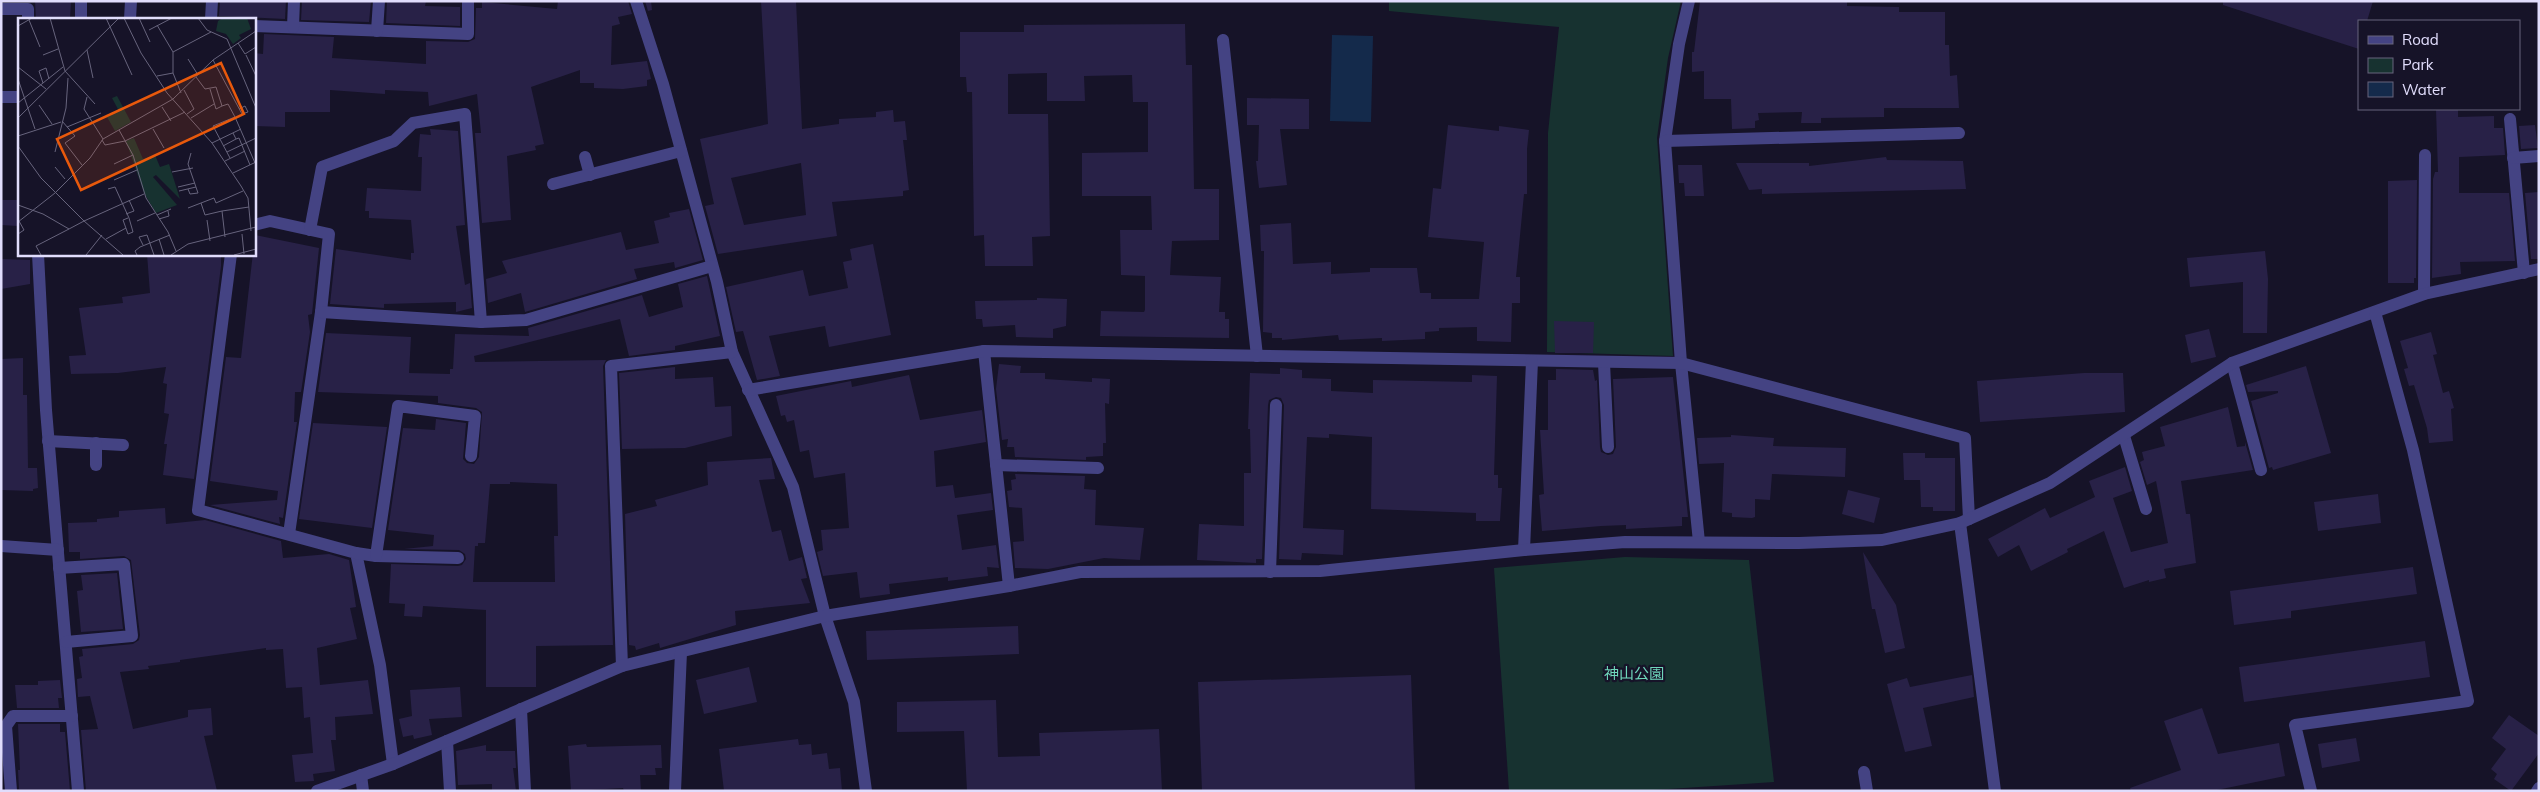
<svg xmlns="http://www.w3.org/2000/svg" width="2540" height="792" font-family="Mulish,'Noto Sans JP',sans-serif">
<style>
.green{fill:#173230}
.water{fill:#142a4b}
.building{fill:#282147;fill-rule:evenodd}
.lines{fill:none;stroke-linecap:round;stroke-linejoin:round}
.minor{stroke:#444383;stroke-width:12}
.labels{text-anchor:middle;stroke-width:4.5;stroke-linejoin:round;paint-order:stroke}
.park-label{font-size:15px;fill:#6fd6bb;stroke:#161328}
.inset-road{fill:none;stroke:#67647d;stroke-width:1}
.view{fill:#e8590c;fill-opacity:0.15;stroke:#e8590c;stroke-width:2.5}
.inset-edge{fill:none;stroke:#e1ddfc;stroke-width:2.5}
</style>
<rect width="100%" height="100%" fill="#161328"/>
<g class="green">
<polygon points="1389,1 1681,1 1668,58 1657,138 1673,356 1547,352 1548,133 1559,27 1389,11"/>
<polygon points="1625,557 1749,560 1774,782 1639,791 1509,791 1494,568"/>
</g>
<polygon class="water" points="1332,35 1373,36 1371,122 1330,121"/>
<g class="building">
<polygon points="35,1 71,1 70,19 36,19"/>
<polygon points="220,1 286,1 285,19 219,16"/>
<polygon points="302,1 371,1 369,22 301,20"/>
<polygon points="387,1 426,1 425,6 460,7 460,26 386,23"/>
<polygon points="558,1 628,1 632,14 618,17 620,24 612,26 611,65 647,61 651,79 647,80 647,86 623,89 594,88 594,83 580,83 580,70 531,87 544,144 535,146 536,150 507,156 511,220 482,223 475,133 481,133 477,94 429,106 428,92 385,90 385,94 330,90 330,112 285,112 285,127 255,126 254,53 263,54 264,34 334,37 332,58 426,64 426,41 468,42 475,39 476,8 482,8 482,2 557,9"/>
<polygon points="645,1 651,1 652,10 648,11"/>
<path d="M761,1H796L802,129L839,124V119L876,117V112L893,110L894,122L905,121L907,140H903L909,190L903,191V196L832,202L837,236L718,254L705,206L714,204L700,139L768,124ZM801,163L806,215L744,225L731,178Z"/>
<polygon points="1700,1 1780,3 1780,1 1847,1 1847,6 1899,7 1899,12 1945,12 1945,45 1949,45 1950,76 1957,75 1959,108 1884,108 1884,117 1821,118 1821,123 1801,123 1802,112 1758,113 1759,120 1755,121 1755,128 1732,129 1731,99 1704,99 1704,71 1692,72 1692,52 1694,52"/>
<polygon points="2223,1 2373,1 2367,21 2359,21 2359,49 2223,5"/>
<polygon points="1185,24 1186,65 1192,65 1194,189 1219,189 1219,240 1172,241 1170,275 1221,277 1219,312 1225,312 1225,319 1229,319 1229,338 1100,336 1101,311 1144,312 1145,310 1145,276 1121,275 1120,230 1152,230 1151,196 1082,196 1082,153 1148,152 1148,102 1133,102 1132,75 1084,76 1085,101 1047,101 1047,73 1008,74 1008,114 1048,114 1050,236 1032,237 1033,266 985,266 984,235 974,236 972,92 967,92 966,77 960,77 960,32 1024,32 1024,25"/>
<polygon points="1247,98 1309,99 1309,129 1280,129 1287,185 1259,188 1256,161 1258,161 1259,125 1247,125"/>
<polygon points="2436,109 2458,109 2458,117 2494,116 2494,128 2503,128 2505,155 2459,157 2459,193 2509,193 2515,261 2460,262 2461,274 2432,278 2433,179 2435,172 2438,172"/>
<polygon points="1448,125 1499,131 1499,126 1529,130 1527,149 1527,194 1524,194 1516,277 1520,277 1520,303 1512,303 1511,342 1477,341 1477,327 1439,328 1439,331 1425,332 1425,339 1382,341 1382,338 1339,340 1338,335 1282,340 1282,338 1272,338 1272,333 1263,332 1264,251 1261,251 1260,225 1291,223 1293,264 1331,262 1331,274 1370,272 1370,268 1417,268 1420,293 1431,293 1431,299 1479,299 1484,242 1428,237 1433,188 1441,189"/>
<polygon points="2535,125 2538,148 2521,149 2519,126"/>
<polygon points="430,129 458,131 465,225 456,226 465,285 470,283 472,308 456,312 456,302 384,304 384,308 330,304 336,249 411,260 411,253 414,253 411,220 369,218 369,211 365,211 367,188 421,191 422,157 418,157 420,134 431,135"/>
<polygon points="1886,157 1887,160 1963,161 1966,189 1762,194 1762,189 1749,190 1736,163 1809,163 1809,166"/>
<polygon points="1678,165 1702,165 1704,196 1685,196 1684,183 1679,183"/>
<polygon points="2417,180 2416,278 2414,278 2414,283 2388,283 2388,181"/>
<polygon points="2539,192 2539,259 2531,259 2525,193"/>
<polygon points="1,200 19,200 18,226 1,225"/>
<polygon points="689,209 703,260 675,268 674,262 634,269 637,279 525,312 521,293 488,303 486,279 507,273 502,261 621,232 626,250 659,243 654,221 670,217 669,213"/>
<polygon points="255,235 319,248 312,314 308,315 310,332 301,392 295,392 294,422 297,422 283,518 279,517 280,524 210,505 277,500 278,491 210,481 226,357 241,358"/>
<polygon points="873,244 891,335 829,347 825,326 769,336 780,376 757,380 743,331 736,332 726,287 803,270 809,296 848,288 843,262 852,260 850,249"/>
<polygon points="2265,251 2268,279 2267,333 2243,333 2243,282 2190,287 2187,258"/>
<polygon points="147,254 221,254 221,266 194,479 163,475 167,444 164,444 169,414 164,413 167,384 163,383 166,367 118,373 71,374 69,356 86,355 79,308 123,303 122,297 150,293"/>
<polygon points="1,259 30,260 30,284 1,289"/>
<path d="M707,276L720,336L675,346V350L629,356L620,319L474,356L475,362L606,360L603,366L613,645L536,646V687H486V610L423,606L422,617L404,616L405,604L389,603L391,564L458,566L462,565L466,559L465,554L459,550L404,549L433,546L434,535L388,530L403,428L435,430L436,419L466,423L463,459L467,463L474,464L479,457L482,412L476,408L438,403V396L318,392L326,333L411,337L409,373L450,374V369H453L455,334L529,336L528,328L642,295L649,317L683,307L678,284ZM510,482L557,484L558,536H554L555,582H473L475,546H478V543H485L490,484H510Z"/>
<polygon points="1037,298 1067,299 1066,326 1053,329 1053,338 1016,337 1015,325 983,327 982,319 976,319 975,301 1037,300"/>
<polygon points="1554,321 1594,322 1593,353 1555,353"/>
<polygon points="2209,329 2216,357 2191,363 2185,335"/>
<polygon points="2431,332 2437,354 2433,355 2443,393 2449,391 2454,408 2451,409 2453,441 2429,443 2427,428 2414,385 2409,386 2404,369 2408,368 2400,341"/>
<polygon points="23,358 23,395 27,395 28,468 37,468 38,488 33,489 33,491 1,490 1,359"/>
<polygon points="999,364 1021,366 1020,373 1045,373 1045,379 1092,382 1092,378 1110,379 1109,404 1105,403 1106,443 1103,443 1103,456 1086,457 1086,460 1015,457 1014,447 1007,447 1008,439 1002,440 996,389"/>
<polygon points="2306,366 2331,453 2273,470 2272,467 2269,468 2251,401 2278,393 2278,391 2248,392 2246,385"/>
<polygon points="675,367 675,379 713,377 715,407 731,406 732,436 685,448 622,449 619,373"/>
<polygon points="1280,368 1302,370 1302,378 1331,379 1331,391 1373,393 1373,380 1472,382 1472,375 1497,376 1494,475 1498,475 1498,488 1502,488 1500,521 1476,521 1476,513 1371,509 1372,437 1329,434 1329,438 1307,437 1303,528 1344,530 1343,555 1302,553 1301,560 1279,559 1284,405 1281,398 1276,397 1269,400 1268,405 1262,559 1256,559 1256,563 1197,560 1199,524 1244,526 1244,473 1251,473 1250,429 1248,429 1250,373 1280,374"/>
<polygon points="1556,369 1593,370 1595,381 1597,380 1600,447 1601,452 1608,455 1613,454 1616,447 1613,379 1673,377 1688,517 1682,517 1682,526 1626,529 1626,525 1601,526 1542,531 1539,495 1544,494 1540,430 1548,430 1548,380 1556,380"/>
<polygon points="2084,373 2123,373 2125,412 1980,422 1977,381"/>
<polygon points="909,375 920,420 982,410 986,442 934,451 936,487 953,485 955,498 991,493 993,510 957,515 962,550 996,545 999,568 987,567 988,576 948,581 948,577 889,584 890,594 860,598 857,572 823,576 817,552 823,550 821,530 849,528 845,473 814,478 809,450 800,452 794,420 787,422 785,415 781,416 776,396 851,381 852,387"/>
<polygon points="2228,407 2237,447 2245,446 2245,442 2253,470 2181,481 2186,514 2190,514 2196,563 2164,569 2166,578 2149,582 2149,580 2124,588 2104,531 2067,549 2068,552 2031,571 2019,545 1998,557 1988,539 2045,508 2050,518 2095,497 2089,481 2125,467 2132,491 2113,498 2131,552 2168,543 2156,481 2147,485 2140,462 2144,460 2142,452 2165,446 2160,427"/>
<polygon points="313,423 387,427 372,528 299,519"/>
<polygon points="1731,435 1774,438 1773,446 1846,448 1845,477 1772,474 1770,500 1755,499 1755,517 1752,518 1732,517 1732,513 1722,512 1724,463 1699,464 1697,438 1731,437"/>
<polygon points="1903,453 1925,453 1925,458 1955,458 1955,511 1933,511 1933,507 1921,507 1920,480 1904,480"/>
<polygon points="771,458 775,479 759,480 772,532 781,530 789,561 802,557 807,578 801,579 810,603 735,611 736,625 660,648 659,643 636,650 635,646 629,645 625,514 657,506 655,500 708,485 707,462"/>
<polygon points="1015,474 1085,476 1084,489 1096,490 1095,525 1144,528 1140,560 1104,558 1048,569 1015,568 1013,542 1024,541 1022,508 1009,507 1007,491 1012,490 1011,480 1016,479"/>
<polygon points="1848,490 1880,498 1874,523 1842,514"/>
<polygon points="2378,494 2381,523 2318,531 2314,502"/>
<polygon points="165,508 166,524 205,520 281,541 283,558 329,554 349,560 356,607 350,608 357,639 317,648 320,685 368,680 373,714 335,717 336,740 331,740 335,771 313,774 314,781 295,782 292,755 313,753 310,717 304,718 302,687 286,688 283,649 266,650 266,648 180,660 180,662 148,666 149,669 120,672 133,729 188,717 188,710 211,708 213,735 204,736 217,791 86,791 81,730 98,729 90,696 78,697 77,679 82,678 79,657 83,656 82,649 133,644 139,640 140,635 131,560 124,556 80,559 80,552 69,552 68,523 97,522 97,519 119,517 119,511"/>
<polygon points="1863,552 1896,605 1905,648 1885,653 1875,609 1872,609"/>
<polygon points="2413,567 2417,594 2291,611 2291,618 2234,625 2230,591"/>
<polygon points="117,573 123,629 81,632 77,591 83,590 81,575"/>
<polygon points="1018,626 1019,654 867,660 866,631"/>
<polygon points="2425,641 2430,677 2244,702 2239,667"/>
<polygon points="749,667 757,702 704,714 696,680"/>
<polygon points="1411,675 1415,791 1202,791 1198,682"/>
<polygon points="1972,675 1974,697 1923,708 1932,746 1905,752 1887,684 1907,678 1910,687"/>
<polygon points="60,680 62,698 58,698 59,708 17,708 15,685 38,685 38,681"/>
<polygon points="460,687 462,717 429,719 432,735 414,739 413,735 403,737 399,719 412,716 410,690"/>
<polygon points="996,700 998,757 1040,756 1039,733 1159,729 1162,791 967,791 964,731 897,732 897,702"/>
<polygon points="2202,708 2218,754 2279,743 2285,776 2212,791 2131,791 2130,788 2181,770 2164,721"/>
<polygon points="2509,715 2539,736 2539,753 2511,791 2494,779 2497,774 2491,769 2506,749 2492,738"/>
<polygon points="18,724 60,724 60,732 65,732 70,791 21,791 19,789 18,770 20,770"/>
<polygon points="2356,738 2360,761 2322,768 2318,744"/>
<polygon points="798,739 799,745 811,744 812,755 827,753 829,769 840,768 842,791 724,791 719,749"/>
<polygon points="586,744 587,747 661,745 662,768 655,768 656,775 640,775 641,791 624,791 623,788 571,791 568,746"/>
<polygon points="486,745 486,751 515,751 516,768 513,768 516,791 492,791 492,784 458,785 456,751"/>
</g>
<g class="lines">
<g class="minor">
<polyline points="636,1 663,84 717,282 732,352 793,487 825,616 854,702 866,791"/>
<polyline points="1689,1 1679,44 1665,141 1681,363 1699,542"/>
<polyline points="1,9 28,9 28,19"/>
<polyline points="81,19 81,1"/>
<polyline points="130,19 131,1"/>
<polyline points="211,19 212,1"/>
<polyline points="254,26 468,34 468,1"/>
<polyline points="293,27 294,1"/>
<polyline points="377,31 379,1"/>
<polyline points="1223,40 1257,356"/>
<polyline points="1,97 19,97"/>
<polyline points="2510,119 2524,273"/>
<polyline points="1665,141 1959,133"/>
<polyline points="585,157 590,175"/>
<polyline points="2513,158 2539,156"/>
<polyline points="553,184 681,151"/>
<polyline points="254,225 270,221 329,234 321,312 289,534"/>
<polyline points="310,230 322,167 394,141 413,123 465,114 481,322"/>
<polyline points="38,254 46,410 78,791"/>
<polyline points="231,254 198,510 356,553 380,665 393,764"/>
<polyline points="2424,294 2425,155"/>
<polyline points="321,312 481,322 526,320 712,266"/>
<polyline points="984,351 1009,586"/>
<polyline points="1604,363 1608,447"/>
<polyline points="2232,363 2261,470"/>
<polyline points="748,390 984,351 1681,363 1965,438 1969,519"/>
<polyline points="2124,436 2146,509"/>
<polyline points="48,441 123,445"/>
<polyline points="96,465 96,443"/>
<polyline points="996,465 1098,468"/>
<polyline points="1960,523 1995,791"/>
<polyline points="1,546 58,550"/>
<polyline points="1524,550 1532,361"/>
<polyline points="356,553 376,556 458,558"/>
<polyline points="376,556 398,406 475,416 471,456"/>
<polyline points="59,568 124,564 132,636 66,642"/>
<polyline points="1270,572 1276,405"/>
<polyline points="622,666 611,366 732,352"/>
<polyline points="521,709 525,791"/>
<polyline points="447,741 450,791"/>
<polyline points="1864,772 1867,791"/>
<polyline points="361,775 363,791"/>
<polyline points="11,791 6,726 13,716 72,716"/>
<polyline points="317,791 393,764 622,666 825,616 1009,586 1080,572 1320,571 1524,550 1625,542 1799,543 1882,540 1960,523 2050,483 2232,363 2424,294 2539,269"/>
<polyline points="675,791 681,652"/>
<polyline points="2311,791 2295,725 2468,701 2413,450 2375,312"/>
<polyline points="2537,791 2539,788"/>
</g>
</g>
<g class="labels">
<g class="park-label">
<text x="1634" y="679">神山公園</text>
</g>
</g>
<g transform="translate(18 18)">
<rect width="238" height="238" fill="#161328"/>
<path d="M205,0H229L233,11L221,17L223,20L215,26L208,16L198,13L200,3ZM99,78L113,104L97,113L89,99L101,93L94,80ZM116,120L125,141L137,137L142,149L151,146L162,181L138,157L135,159L159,187L138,195L126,175L108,123Z" fill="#173230"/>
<path class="inset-road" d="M32,0L47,53L77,86M88,0L114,57M106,0L123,35L149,75L194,125L223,168L230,180L233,213M121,0L132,24M180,0L189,12L209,21L238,90M11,2L22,29M139,7L155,34L193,14M0,8L14,0M131,12L154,0M220,25L227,36L238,29M69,32L75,60M155,34V55L163,75M25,37L40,31M228,37L238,58M170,41L180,57M195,42L224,96L230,94L227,88L221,91M0,49L28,71M139,58L155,55M178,59L187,71L198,69L204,88L210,86L217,99M0,61L17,111M25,65L21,53L28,50L31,61M192,71L198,91L204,88M166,72L176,91L169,96M69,79L66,91L85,121M0,85L45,49M21,87L34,106M144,89L153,103M0,100L101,0M173,100L196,86M44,103L57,118L47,125L64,147M49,109L83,95M135,111L146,130M101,112L115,137L128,180L150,214L158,233M0,118L43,104M218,121L221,120L232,147M84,122L87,127L107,123L167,94M194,125L223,111M0,128L23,160L66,203L126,176M205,128L218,121L215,115M37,134L48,90L50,60M209,134L238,120M212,140L195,108L217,99L237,145M207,143L227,133M96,146L115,137M37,149L47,161M154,154L175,150M215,155L238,144M96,162L119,152M160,169L177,165M90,171L97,169L111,200L115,214L110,216L105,202L110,200M170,171L172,176L180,175L170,146L173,135M161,173L178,169M183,185L187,197L204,193M0,187L25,196L51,211L66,203L105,237M170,190L196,180L198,185L225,173M108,196L116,193L111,182M139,197L153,191M141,201L151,198L150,193M189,202L192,223M119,203L137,195M0,204L37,175L72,140L85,121L155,81L195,42L238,13M0,216L6,212L1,203M224,216L226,236M207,219L204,193L231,189M88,221L108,210M141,221L146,237M125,227L121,219L129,217L136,237M23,237L18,228L51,211M68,237L84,217M119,237L117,233L122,229L152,217M153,237L170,226L238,209M216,237L238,231"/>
<path class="view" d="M203,45L226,96L63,172L39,121Z"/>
<rect width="238" height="238" class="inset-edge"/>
</g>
<rect width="2540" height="792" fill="none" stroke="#e1ddfc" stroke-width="5"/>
<rect x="2358" y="20" width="162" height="90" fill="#161328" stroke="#67647d"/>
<rect x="2368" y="36" width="25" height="8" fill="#444383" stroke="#67647d"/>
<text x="2402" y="45" font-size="15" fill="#e1ddfc">Road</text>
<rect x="2368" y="58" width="25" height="15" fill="#173230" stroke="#67647d"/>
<text x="2402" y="70" font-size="15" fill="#e1ddfc">Park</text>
<rect x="2368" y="82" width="25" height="15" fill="#142a4b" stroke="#67647d"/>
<text x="2402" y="95" font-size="15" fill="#e1ddfc">Water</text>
</svg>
